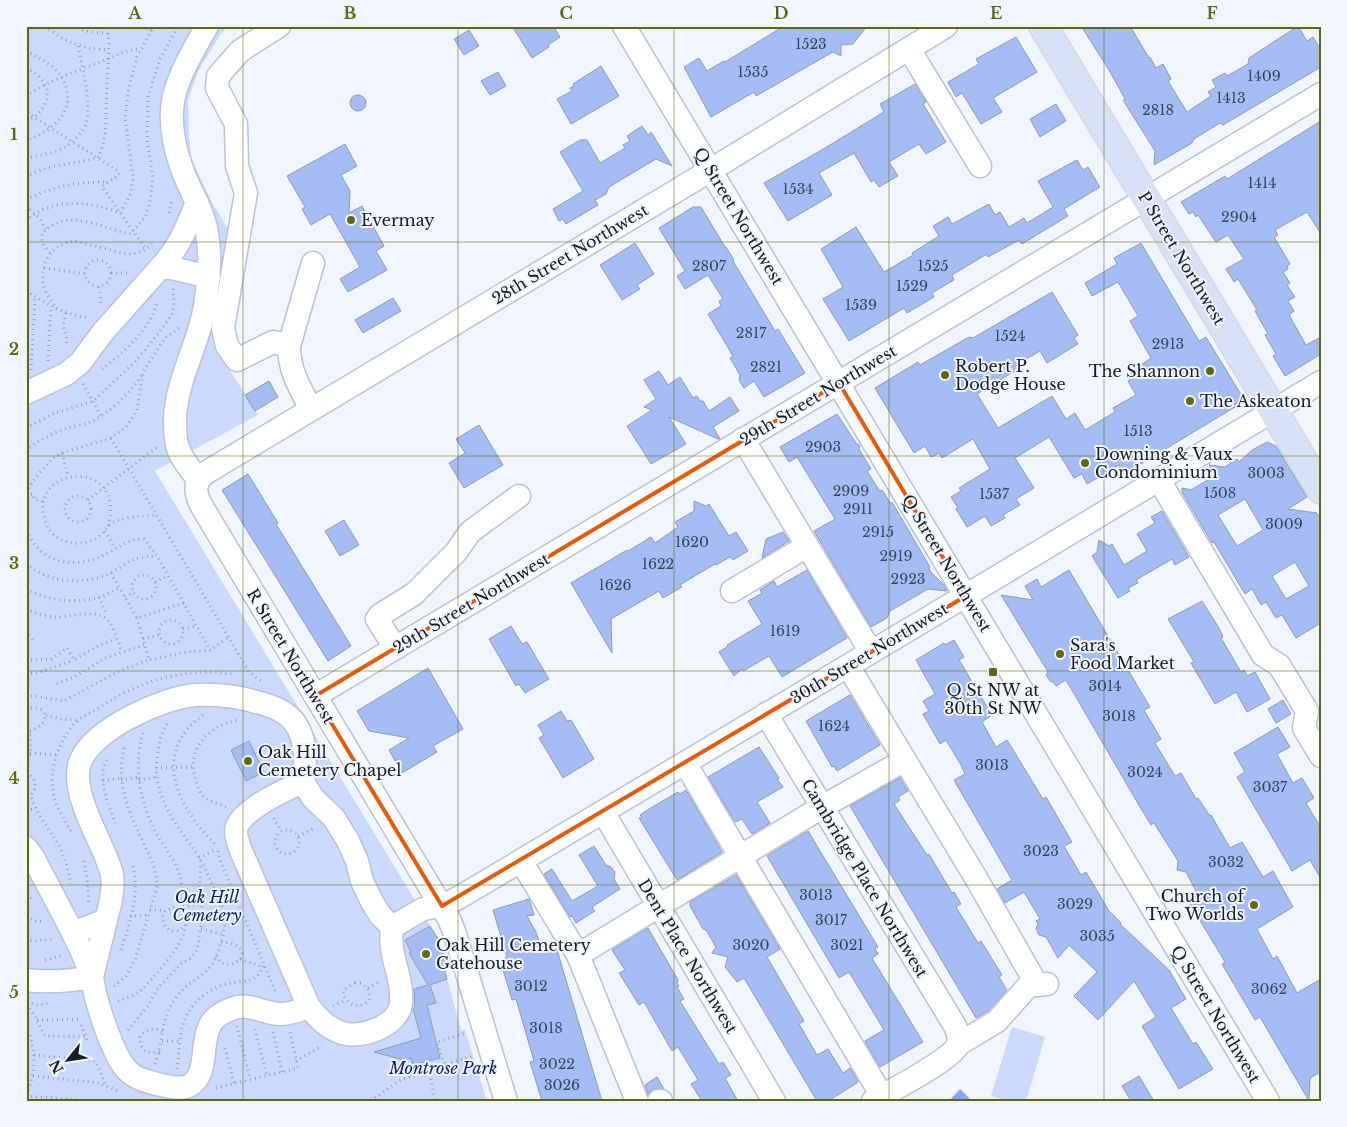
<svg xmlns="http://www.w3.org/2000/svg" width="1347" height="1127" font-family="'Libre Baskerville',serif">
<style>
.green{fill:#c9dafe}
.water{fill:#88a6ea}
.building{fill:#a4bef5;stroke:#909bb0;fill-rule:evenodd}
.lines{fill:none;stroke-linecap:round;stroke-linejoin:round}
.minor-casing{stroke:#b8c2d9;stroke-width:25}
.major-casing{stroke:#d1d1d3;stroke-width:30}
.path{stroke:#9ba0a8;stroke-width:3;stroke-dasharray:1 4;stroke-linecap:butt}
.minor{stroke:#fff;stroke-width:22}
.major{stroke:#d7e2f9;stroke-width:28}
.marked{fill:none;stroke:#e8590c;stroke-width:4;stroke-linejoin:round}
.grid{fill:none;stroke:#5f680b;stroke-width:1;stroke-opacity:0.55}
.poi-dot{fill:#5f680b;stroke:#f0f5fe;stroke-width:2}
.labels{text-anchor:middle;stroke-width:4;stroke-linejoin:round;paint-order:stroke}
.number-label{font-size:14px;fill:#3a4458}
.street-label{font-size:16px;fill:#171b23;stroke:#f0f5fe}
.poi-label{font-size:16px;fill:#171b23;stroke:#f0f5fe;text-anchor:start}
.park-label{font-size:16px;font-style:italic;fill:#0b216e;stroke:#f0f5fe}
.neatline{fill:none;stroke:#5f680b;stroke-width:2}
.grid-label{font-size:16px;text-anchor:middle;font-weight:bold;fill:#5f680b}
</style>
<rect width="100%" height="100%" fill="#f0f5fe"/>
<g class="green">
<polygon points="26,26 228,26 220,35 198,72 188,100 189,133 191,159 213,204 236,242 213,343 258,415 155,471 431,927 444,967 461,1030 465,1030 487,1101 26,1101"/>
<polygon points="1012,1027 1045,1037 1026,1101 1007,1101 991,1096"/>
</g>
<polygon class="water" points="960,1089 970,1099 968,1101 949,1101"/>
<g class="building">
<polygon points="512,26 553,26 560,37 548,45 549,47 532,58"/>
<polygon points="784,26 867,26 853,44 841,45 841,56 833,52 756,96 754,92 711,117 684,67 699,58 707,71 724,61 725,62"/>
<polygon points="1081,26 1130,26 1149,58 1150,57 1156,68 1163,64 1171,79 1168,81 1187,112 1211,96 1208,92 1216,87 1212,80 1225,73 1227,76 1248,64 1249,58 1298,26 1307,41 1313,37 1321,50 1321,67 1223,125 1220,123 1194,139 1192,143 1154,165 1155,151 1123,100 1125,99 1109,70"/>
<polygon points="469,30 479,46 464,55 454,39"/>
<polygon points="1016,37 1037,72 993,98 1002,112 981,124 962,93 956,97 948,82 979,64 976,59"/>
<polygon points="601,66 619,96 571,124 557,99 572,91 570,88 574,86 573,84"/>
<polygon points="498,72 506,86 490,95 481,81"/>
<polygon points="915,84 926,102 923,104 946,142 926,154 919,144 889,162 898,176 879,187 874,180 871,182 854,153 819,173 832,195 788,221 764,183 825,148 884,112 880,104"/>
<circle cx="358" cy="103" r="8"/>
<polygon points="1056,104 1066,121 1040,137 1030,119"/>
<polygon points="1321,121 1321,234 1307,212 1275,230 1278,235 1274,237 1290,264 1287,266 1288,269 1283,272 1290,283 1287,285 1295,297 1288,301 1294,311 1289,315 1306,345 1321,337 1321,354 1285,376 1273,356 1276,354 1265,335 1268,334 1255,311 1257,310 1238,279 1234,282 1226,269 1244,259 1228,235 1216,242 1198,215 1196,217 1193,212 1189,214 1181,202 1225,176 1227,179"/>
<polygon points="642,126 648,135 651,132 672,166 656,159 609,187 606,194 595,200 598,205 566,224 563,219 559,221 553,209 583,191 560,152 580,140 587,140 600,163 625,148 623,145 630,141 627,136"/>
<polygon points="345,144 357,166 341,175 350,191 349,213 362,206 384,246 376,251 387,270 348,292 340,279 360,267 330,214 311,225 302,209 305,207 287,176"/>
<polygon points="1077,160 1083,170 1088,167 1100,187 1064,209 1068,216 1022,244 1019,240 988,257 987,254 952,275 954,280 932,293 934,297 907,313 904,308 849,341 823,299 843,287 821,249 856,227 884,272 913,255 912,253 939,236 933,226 948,217 952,224 989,204 995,215 1000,212 1009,227 1024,218 1027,223 1053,207 1038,181"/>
<polygon points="693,207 701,207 725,247 726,247 734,260 733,261 775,331 778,329 805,373 764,397 754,381 744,388 739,380 740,375 730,358 733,356 708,314 721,306 719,301 723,299 708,275 685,289 677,276 685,271 659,228"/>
<polygon points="635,243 654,274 637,285 640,289 622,300 600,265"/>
<polygon points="1141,243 1199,341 1206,337 1245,401 1124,474 1119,465 1087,484 1082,474 1074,478 1049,437 1015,458 1034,488 1016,499 1020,505 1003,515 1005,518 991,526 985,516 967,527 956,509 958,508 951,497 961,491 959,488 990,469 973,439 942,458 939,453 931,457 925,446 914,453 875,388 918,362 920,365 969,337 973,338 1052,292 1078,335 1074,338 1078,344 1047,363 1040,351 1016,365 1018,369 977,394 998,428 1052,396 1066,419 1075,413 1085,430 1115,412 1113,408 1136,395 1128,381 1130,380 1127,375 1151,358 1130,321 1138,316 1118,282 1092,296 1085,283 1117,264 1114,258"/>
<polygon points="393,298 401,311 363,333 355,320"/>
<polygon points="659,371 668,385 680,377 693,398 697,396 700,401 703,401 709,411 730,397 739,411 713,427 720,439 718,439 669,417 686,444 651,464 627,426 652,410 644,407 656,399 644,380"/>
<polygon points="269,381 278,397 255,411 245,395"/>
<polygon points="837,414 856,443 860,446 859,449 871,469 867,471 879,490 883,491 890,503 892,502 930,567 929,570 944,585 947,591 928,589 890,611 887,618 871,627 814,531 835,519 797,457 789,462 780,447"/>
<polygon points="479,425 503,465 464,488 449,463 465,453 456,439"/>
<path d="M1267,442L1276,446L1307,497L1288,509L1317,513L1321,520V623L1296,638L1282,615L1276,618L1266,602L1261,605L1252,589L1245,594L1214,542L1212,543L1182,492V488L1191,490L1216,475L1209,465L1225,467L1237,459L1239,462L1252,450ZM1245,499L1263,530L1237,546L1218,515ZM1295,562L1309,586L1286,599L1272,576Z"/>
<polygon points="248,474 278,523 276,524 351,646 328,661 222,490"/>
<polygon points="694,501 706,506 709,504 729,536 736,532 748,551 733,560 730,557 716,565 715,564 688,580 680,585 682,587 663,598 659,591 611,619 612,653 571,583 627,550 628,551 651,537 655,543 678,527 675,522 694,511"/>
<polygon points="1162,511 1189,557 1175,565 1172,559 1136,580 1138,583 1128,588 1130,591 1118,598 1092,556 1097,552 1099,540 1109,546 1112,544 1124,565 1147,551 1137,534 1155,523 1151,517"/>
<polygon points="344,520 359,545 340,556 325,531"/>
<polygon points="783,532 789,541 762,558 766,539"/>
<polygon points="807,570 847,638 782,677 769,656 743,671 742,669 734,676 719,652 728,646 727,645 762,624 748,601 762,593 760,590 774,581 777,587"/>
<polygon points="1069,570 1150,707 1144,710 1161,739 1155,743 1175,776 1181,773 1196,799 1198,798 1210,816 1211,815 1230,848 1242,842 1263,877 1273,871 1293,907 1257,929 1273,959 1277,956 1297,993 1321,979 1321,1072 1310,1078 1309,1101 1260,1017 1255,1020 1222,964 1225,962 1187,899 1197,893 1186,872 1177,870 1178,861 1154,823 1151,825 1140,807 1066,680 1056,686 1053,682 1050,681 1046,675 1048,672 1001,595 1033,600 1025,586 1037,579 1041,587"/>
<polygon points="1202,601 1219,628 1223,637 1221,638 1241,672 1244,670 1247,676 1255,672 1270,699 1247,712 1236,692 1215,704 1191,663 1194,662 1168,619"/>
<polygon points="511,626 522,644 527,642 549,679 525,693 519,684 516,686 489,639"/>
<polygon points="954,640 964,657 959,660 992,715 982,722 996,747 1007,740 1043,799 1046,797 1072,842 1064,846 1081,875 1086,872 1109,911 1121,923 1120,924 1169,970 1186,999 1171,1008 1193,1044 1196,1042 1213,1069 1179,1089 1142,1026 1156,1017 1134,981 1098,1020 1074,996 1097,972 1069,945 1058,958 1046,937 1039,935 1036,929 1038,924 1036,921 1040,919 1024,892 1005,903 997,889 1012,880 954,780 965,774 961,765 946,740 940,744 923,714 929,711 923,701 935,694 916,660 944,643 945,645"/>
<polygon points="428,668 463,729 433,746 437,752 402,773 389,750 409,738 369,731 357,711"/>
<polygon points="850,695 880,745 837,771 834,766 832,767 806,721"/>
<polygon points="1283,700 1291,714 1276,723 1268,709"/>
<polygon points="561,711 567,721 571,720 594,759 563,778 539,738 544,735 538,725"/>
<polygon points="1278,727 1290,747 1277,754 1293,783 1302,778 1314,798 1306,803 1321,828 1321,879 1310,860 1292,871 1237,777 1245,772 1234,753"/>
<polygon points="249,741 264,772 246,781 231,750"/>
<polygon points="759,747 779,778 777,779 783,787 757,802 770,823 752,834 742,819 735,822 708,777"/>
<polygon points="900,778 908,791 898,797 900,800 894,804 927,855 929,854 952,893 954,892 961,904 956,907 978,943 981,941 1002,975 999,977 1007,990 988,1011 976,1018 850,806"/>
<polygon points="686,790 722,852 677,880 639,818 642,817 640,815 649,809 678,792 680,794"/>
<polygon points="808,831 878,947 875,949 878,954 872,958 923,1042 880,1067 865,1041 884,1030 849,972 839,978 767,856"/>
<polygon points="594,846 606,865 611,867 615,872 614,879 620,889 592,907 595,911 576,923 572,916 570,917 544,874 552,869 572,901 598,886 579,855"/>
<polygon points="736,875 780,949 767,957 804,1021 799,1024 817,1055 828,1049 843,1073 850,1068 858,1081 857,1083 828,1101 817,1101 744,978 737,982 725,967 728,957 712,953 716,947 706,930 703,929 690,906 690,902"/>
<polygon points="529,899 534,915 527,916 536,932 541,947 555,943 602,1101 542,1101 530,1062 534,1061 516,999 512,1000 501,963 505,962 503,959 507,957 493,910"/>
<polygon points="430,926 440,942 438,944 444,953 441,955 447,965 444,967 447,979 430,985 436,1003 427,1005 440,1058 413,1065 411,1058 404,1060 374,1052 421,1038 413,1009 415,1006 414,989 428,985 409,953 411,952 405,940"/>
<polygon points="648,928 678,980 677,983 679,986 677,987 684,999 680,1001 719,1064 723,1062 731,1075 725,1078 738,1101 702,1101 691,1084 698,1080 678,1047 672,1051 644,1002 639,1005 619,973 625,970 612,950"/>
<polygon points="1139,1076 1154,1101 1131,1101 1122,1086"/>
<polygon points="657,1077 664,1089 653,1089 648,1094 645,1085"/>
</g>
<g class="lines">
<g class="minor-casing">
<g id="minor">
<polyline points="279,26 240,51 218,76 217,88 236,124 237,166 246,193 223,328 227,346 237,360 273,342 289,346"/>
<polyline points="624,26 1268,1101"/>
<polyline points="909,49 980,166"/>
<path d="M160,268C180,246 186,229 197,202"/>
<polyline points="26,393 66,374 80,363 103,332 160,268 172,268 209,277"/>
<path d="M311,409C300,388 289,371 289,346L313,263"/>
<polyline points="743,439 871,652"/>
<path d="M198,480C191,469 179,457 177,444C168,402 189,365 200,327C205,312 207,294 208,278C210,265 209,246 207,233C203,209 188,188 181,166C175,149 171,128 172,110C173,83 194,49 207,26"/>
<polyline points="1159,480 1263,655 1279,665 1307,711 1304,728 1321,756"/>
<polyline points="732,591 807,546"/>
<polyline points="395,648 377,619 380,615 414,594 456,552 470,532 519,496"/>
<polyline points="848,666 976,878 1037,985"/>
<polyline points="315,696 1321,94"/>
<polyline points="766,714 955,1026 958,1034 959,1044"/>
<polyline points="685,763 882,1096"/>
<polyline points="303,782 313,798 334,818 348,841 357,861 362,881 371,900 380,915 392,927"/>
<polyline points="603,812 774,1101"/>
<polyline points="26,848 33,857 73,933"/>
<polyline points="521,861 578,955 822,807 905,760"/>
<polyline points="578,955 637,1101"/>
<path d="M26,980C49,983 70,981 92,977L106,920"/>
<path d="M309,1007C300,1010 288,1015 279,1014C255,1012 247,998 221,1014C196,1028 211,1066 194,1082C187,1090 175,1088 166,1086C153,1083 136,1080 127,1070C115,1058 102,1018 97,1001C95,994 94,986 92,979C88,963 80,948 73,933L106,920C110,905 114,890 112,875C111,869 108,863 106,857C96,832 69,787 81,760C94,729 163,697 196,695C216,694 237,696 256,702C270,705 286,711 295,723C307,741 306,761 303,782C287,789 235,812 236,832C236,838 239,845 241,851L309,1007C318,1018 327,1028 342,1033C361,1039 399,1026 401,1003C403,986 396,970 393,954C391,945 391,936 392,927L423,909L442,906L460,897L987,583L1321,382"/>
<path d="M506,1101L455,934L449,919L201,505C194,491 194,481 207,472L696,179L946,26"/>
<polyline points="659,1101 661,1101"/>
<path d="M873,1101C892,1090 950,1061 959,1044L997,1021L1028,986L1047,984"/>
</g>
</g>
<g class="major-casing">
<polyline id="major" points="1043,26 1321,490"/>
</g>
<g class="path">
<path d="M45,26C66,43 83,49 109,50"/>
<polyline points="73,26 85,31 109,34"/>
<polyline points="131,26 152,30"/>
<path d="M26,51C37,57 48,62 56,70C61,75 64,81 66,87C75,115 48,132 26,141"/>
<path d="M26,68C32,71 38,75 42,80C55,96 42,115 26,121"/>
<path d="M26,96C51,79 80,70 108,59C119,54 129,49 141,49"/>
<polyline points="26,108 29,114 118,171 119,175 102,186 120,213 146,249"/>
<path d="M26,158C39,156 56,153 67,146C73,141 82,133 85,126C93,110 82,63 78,46"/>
<path d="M26,177C47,164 75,164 98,158C109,137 105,109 107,85C108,65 110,46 108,26"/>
<path d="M26,200C52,186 77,182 106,182"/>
<polyline points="26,206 40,219 46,229"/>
<polyline points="169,213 172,200"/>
<path d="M26,221C52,197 89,201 120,213L131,193L133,177L125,117L129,87L137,57L154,26"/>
<path d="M50,253C44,246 41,242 42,233C71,206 100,229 131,234L145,217L150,202L153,177L147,141L148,97L160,59L178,26"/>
<circle cx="98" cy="273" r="13"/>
<polyline points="44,268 85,274"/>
<polyline points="111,273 130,273"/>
<polyline points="99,287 101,306"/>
<path d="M26,291C47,304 65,315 90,318"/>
<path d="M57,309C51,301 43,291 43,280C41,260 55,242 75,241L127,254C138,254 145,251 152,244"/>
<polyline points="66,313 63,326 66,335 67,347"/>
<polyline points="48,361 51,306"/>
<path d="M102,369C123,353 151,329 157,302"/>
<polyline points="31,370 35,297"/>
<polyline points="83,384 101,416"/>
<polyline points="26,428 55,413 93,401 135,362 162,329 172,314 174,305 173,288"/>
<polyline points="111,438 249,672 261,681"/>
<path d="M26,451C39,439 55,432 71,427C77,425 84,425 90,422C109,414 131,392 142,375"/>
<polyline points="62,453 68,476"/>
<polyline points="26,493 32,482 52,459 64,452 111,438 126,427 137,411 143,372 165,338 179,328"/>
<polyline points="26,493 34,495 34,499 44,502"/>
<circle cx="78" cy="509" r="13"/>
<polyline points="88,500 157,447"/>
<path d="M108,526C128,456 24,465 46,523C50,535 60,541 72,543C82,544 93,542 101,535C104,533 105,529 108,526C117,517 143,516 156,515"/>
<path d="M26,531C30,537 34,545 40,550C56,565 82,566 102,556C116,549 127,539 144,539L157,556L210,650"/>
<polyline points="105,531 115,548"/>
<path d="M26,564C49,583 84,586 110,573C132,562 129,557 156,556"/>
<polyline points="111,573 137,618 184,603"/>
<circle cx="144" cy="587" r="12"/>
<polyline points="155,582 168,576"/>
<path d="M26,589C47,601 78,604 101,597C107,595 113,591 119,588"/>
<polyline points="99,597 106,614"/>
<polyline points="125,597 134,592"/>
<path d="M26,609C35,613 47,617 57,617C72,617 99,607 109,622C115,630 118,642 122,651"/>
<polyline points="137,618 149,660 187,652 210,650 229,637"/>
<circle cx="171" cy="632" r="12"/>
<polyline points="183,629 197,626"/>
<polyline points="26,631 33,640"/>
<polyline points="143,639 159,635"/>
<polyline points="26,660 51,659 67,648 74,660 100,645 116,639"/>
<polyline points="26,674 41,672 74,660"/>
<polyline points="57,684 78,675 105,658 144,645"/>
<polyline points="26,697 34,696 64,701 119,671 149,660"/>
<polyline points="26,699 29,708"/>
<path d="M26,710C45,701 55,723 30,731L26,729"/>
<polyline points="46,715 60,719 78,720"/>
<path d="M203,715C149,753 179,810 217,846"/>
<path d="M143,733C133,765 140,800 154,829C162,845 175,859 180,876C183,887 182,900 183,911"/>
<polyline points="30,753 57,755"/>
<path d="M107,760C96,779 109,804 115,823"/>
<polyline points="156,768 193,767"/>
<polyline points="26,770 30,753 30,731"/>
<path d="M26,773C36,777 38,787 31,795C38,819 51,829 61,850C66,861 69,872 71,884"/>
<polyline points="121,780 139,777"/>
<polyline points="139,780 156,777"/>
<polyline points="103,781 121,778"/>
<path d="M226,807C220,804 210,802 205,798C200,793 198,788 196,781C185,749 209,724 240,720"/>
<polyline points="26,810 35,809"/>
<polyline points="274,818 281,831"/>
<circle cx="287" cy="842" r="12"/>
<path d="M71,831C66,822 60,813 56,804C46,777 57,738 79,720C85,715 92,712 99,708C138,681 184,667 232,674"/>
<polyline points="298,836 315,828"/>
<polyline points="218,851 220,860 276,993"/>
<polyline points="199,858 217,849"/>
<polyline points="84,861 87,878 89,902"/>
<polyline points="26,895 32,899"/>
<polyline points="183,906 201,904"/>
<polyline points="150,909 165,911"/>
<polyline points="130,916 148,915"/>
<polyline points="26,917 35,921 45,922"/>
<polyline points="201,929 223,934"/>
<polyline points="26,938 32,941 53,939"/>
<path d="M121,950C130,923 140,895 133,866"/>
<path d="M216,956L221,963L230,965C251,957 242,942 221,942"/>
<polyline points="240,959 263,967"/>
<polyline points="45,960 63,955"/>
<path d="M355,983H361C367,988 371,991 369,1000C360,1011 347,1005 343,993L345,989Z"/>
<path d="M114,986L126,976L135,960L157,887C157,870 150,857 143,842C128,810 115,781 125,745"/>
<polyline points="368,988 379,982"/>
<path d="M118,1001C124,999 130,997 136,994C145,989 151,979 158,972C170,957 194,931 183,911L175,907L165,911L162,918C165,928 168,932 179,931L185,925"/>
<polyline points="27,1002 37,1005 50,1003"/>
<polyline points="26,1005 34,1014 45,1036 85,1037"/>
<polyline points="333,1006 346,1000"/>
<polyline points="37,1020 80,1019"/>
<polyline points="81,1025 87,1040"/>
<path d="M26,1026C37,1049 36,1072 26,1095"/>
<polyline points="237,1026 250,1079"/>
<polyline points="255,1029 267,1076"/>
<polyline points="128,1030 147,1007 158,988 181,964 191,958 197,950 203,914 199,890 201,864"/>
<polyline points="273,1032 282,1072"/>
<polyline points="162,1041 179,1041"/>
<polyline points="225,1048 234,1083"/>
<path d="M160,1052C146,1054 140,1051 140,1036C147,1029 154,1027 163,1032"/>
<polyline points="34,1055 97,1061"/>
<polyline points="296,1061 322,1046"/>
<polyline points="97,1064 106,1086"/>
<path d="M155,1064C162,1046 161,1026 169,1009C173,1001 180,991 188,985C195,979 205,974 211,966C218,958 224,934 225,923C225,910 218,895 212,884C206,870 199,856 190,844C171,818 153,792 157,758C159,745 160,734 168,723"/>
<polyline points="444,1064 437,1042 466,1033"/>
<path d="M177,1069C180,1050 178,1027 190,1010C197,998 213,987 227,984C244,979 256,986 264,964"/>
<polyline points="429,1069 435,1101"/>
<polyline points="33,1076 99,1083 118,1091"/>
<polyline points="216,1088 298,1068 290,1032"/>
<polyline points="26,1096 92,1101"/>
<polyline points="371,1101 397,1082 429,1069 473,1056"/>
</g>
<use href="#minor" class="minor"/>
<use href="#major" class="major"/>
</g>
<path class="marked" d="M839,383L966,596L442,906L315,696Z"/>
<path class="grid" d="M243,26V1101M458,26V1101M674,26V1101M889,26V1101M1104,26V1101M26,242H1321M26,456H1321M26,671H1321M26,885H1321"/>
<g class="poi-dot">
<circle cx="351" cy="220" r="5"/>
<circle cx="1210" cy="371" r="5"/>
<circle cx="945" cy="375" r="5"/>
<circle cx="1190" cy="401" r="5"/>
<circle cx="1085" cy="463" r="5"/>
<circle cx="1060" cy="654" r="5"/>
<rect x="988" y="667" width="10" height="10" rx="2.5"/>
<circle cx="248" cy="761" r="5"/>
<circle cx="1254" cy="905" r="5"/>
<circle cx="426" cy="954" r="5"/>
</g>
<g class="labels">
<g class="number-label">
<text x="811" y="49">1523</text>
<text x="753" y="77">1535</text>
<text x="1264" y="81">1409</text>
<text x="1231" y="103">1413</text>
<text x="1158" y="115">2818</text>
<text x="1262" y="188">1414</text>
<text x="798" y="194">1534</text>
<text x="1239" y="222">2904</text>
<text x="709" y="271">2807</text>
<text x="933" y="271">1525</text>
<text x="912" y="291">1529</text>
<text x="861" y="310">1539</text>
<text x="751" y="338">2817</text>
<text x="1010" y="341">1524</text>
<text x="1168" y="349">2913</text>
<text x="766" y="372">2821</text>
<text x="1138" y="436">1513</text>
<text x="823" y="452">2903</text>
<text x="1266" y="478">3003</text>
<text x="851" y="496">2909</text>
<text x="1220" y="498">1508</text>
<text x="994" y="499">1537</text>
<text x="858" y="514">2911</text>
<text x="1284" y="529">3009</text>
<text x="878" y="537">2915</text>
<text x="692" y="547">1620</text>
<text x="896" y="561">2919</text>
<text x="658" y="569">1622</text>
<text x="908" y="584">2923</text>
<text x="615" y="590">1626</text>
<text x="785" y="636">1619</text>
<text x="1105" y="691">3014</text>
<text x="1119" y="721">3018</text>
<text x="834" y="731">1624</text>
<text x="992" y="770">3013</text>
<text x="1145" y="777">3024</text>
<text x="1270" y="792">3037</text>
<text x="1041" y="856">3023</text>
<text x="1226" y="867">3032</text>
<text x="816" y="900">3013</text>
<text x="1075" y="909">3029</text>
<text x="831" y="925">3017</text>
<text x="1097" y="941">3035</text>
<text x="751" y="950">3020</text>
<text x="847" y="950">3021</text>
<text x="531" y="991">3012</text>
<text x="1269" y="994">3062</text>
<text x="546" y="1033">3018</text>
<text x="557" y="1069">3022</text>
<text x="562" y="1090">3026</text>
</g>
<g class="street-label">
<text transform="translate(739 216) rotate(59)" y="6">Q Street Northwest</text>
<text transform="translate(570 254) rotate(-31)" y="6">28th Street Northwest</text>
<text transform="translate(1182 258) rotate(59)" y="6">P Street Northwest</text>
<text transform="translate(818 395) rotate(-31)" y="6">29th Street Northwest</text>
<text transform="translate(947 563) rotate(59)" y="6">Q Street Northwest</text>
<text transform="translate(471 603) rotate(-31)" y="6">29th Street Northwest</text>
<text transform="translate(869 653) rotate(-31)" y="6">30th Street Northwest</text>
<text transform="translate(291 656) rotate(59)" y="6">R Street Northwest</text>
<text transform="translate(865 878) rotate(59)" y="6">Cambridge Place Northwest</text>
<text transform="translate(688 956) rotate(59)" y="6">Dent Place Northwest</text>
<text transform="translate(1216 1014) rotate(59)" y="6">Q Street Northwest</text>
</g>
<g class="poi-label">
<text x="361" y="226">Evermay</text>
<text x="955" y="372">Robert P.<tspan x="955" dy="18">Dodge House</tspan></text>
<text x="1200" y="377" text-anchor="end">The Shannon</text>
<text x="1200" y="407">The Askeaton</text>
<text x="1095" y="460">Downing &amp; Vaux<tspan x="1095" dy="18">Condominium</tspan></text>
<text x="1070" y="651">Sara's<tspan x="1070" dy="18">Food Market</tspan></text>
<text x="993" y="696" text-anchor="middle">Q St NW at<tspan x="993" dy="18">30th St NW</tspan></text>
<text x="258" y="758">Oak Hill<tspan x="258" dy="18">Cemetery Chapel</tspan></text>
<text x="1244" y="902" text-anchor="end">Church of<tspan x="1244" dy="18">Two Worlds</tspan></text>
<text x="436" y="951">Oak Hill Cemetery<tspan x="436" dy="18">Gatehouse</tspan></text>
</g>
<g class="park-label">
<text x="207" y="903">Oak Hill<tspan x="207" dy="18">Cemetery</tspan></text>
<text x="443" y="1074">Montrose Park</text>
</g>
</g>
<rect width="1347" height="1127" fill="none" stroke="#f0f5fe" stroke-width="55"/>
<g transform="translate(68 1060) rotate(240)" stroke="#f0f5fe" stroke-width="4" paint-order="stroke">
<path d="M0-4L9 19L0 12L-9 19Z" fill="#171b23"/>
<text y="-8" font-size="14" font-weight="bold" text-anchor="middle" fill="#171b23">N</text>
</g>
<rect x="28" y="28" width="1292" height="1072" class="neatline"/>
<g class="grid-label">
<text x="135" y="19">A</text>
<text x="350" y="19">B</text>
<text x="566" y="19">C</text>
<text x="781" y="19">D</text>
<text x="996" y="19">E</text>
<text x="1212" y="19">F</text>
<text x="14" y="140">1</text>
<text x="14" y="355">2</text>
<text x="14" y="569">3</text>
<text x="14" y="784">4</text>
<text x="14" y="998">5</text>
</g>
</svg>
